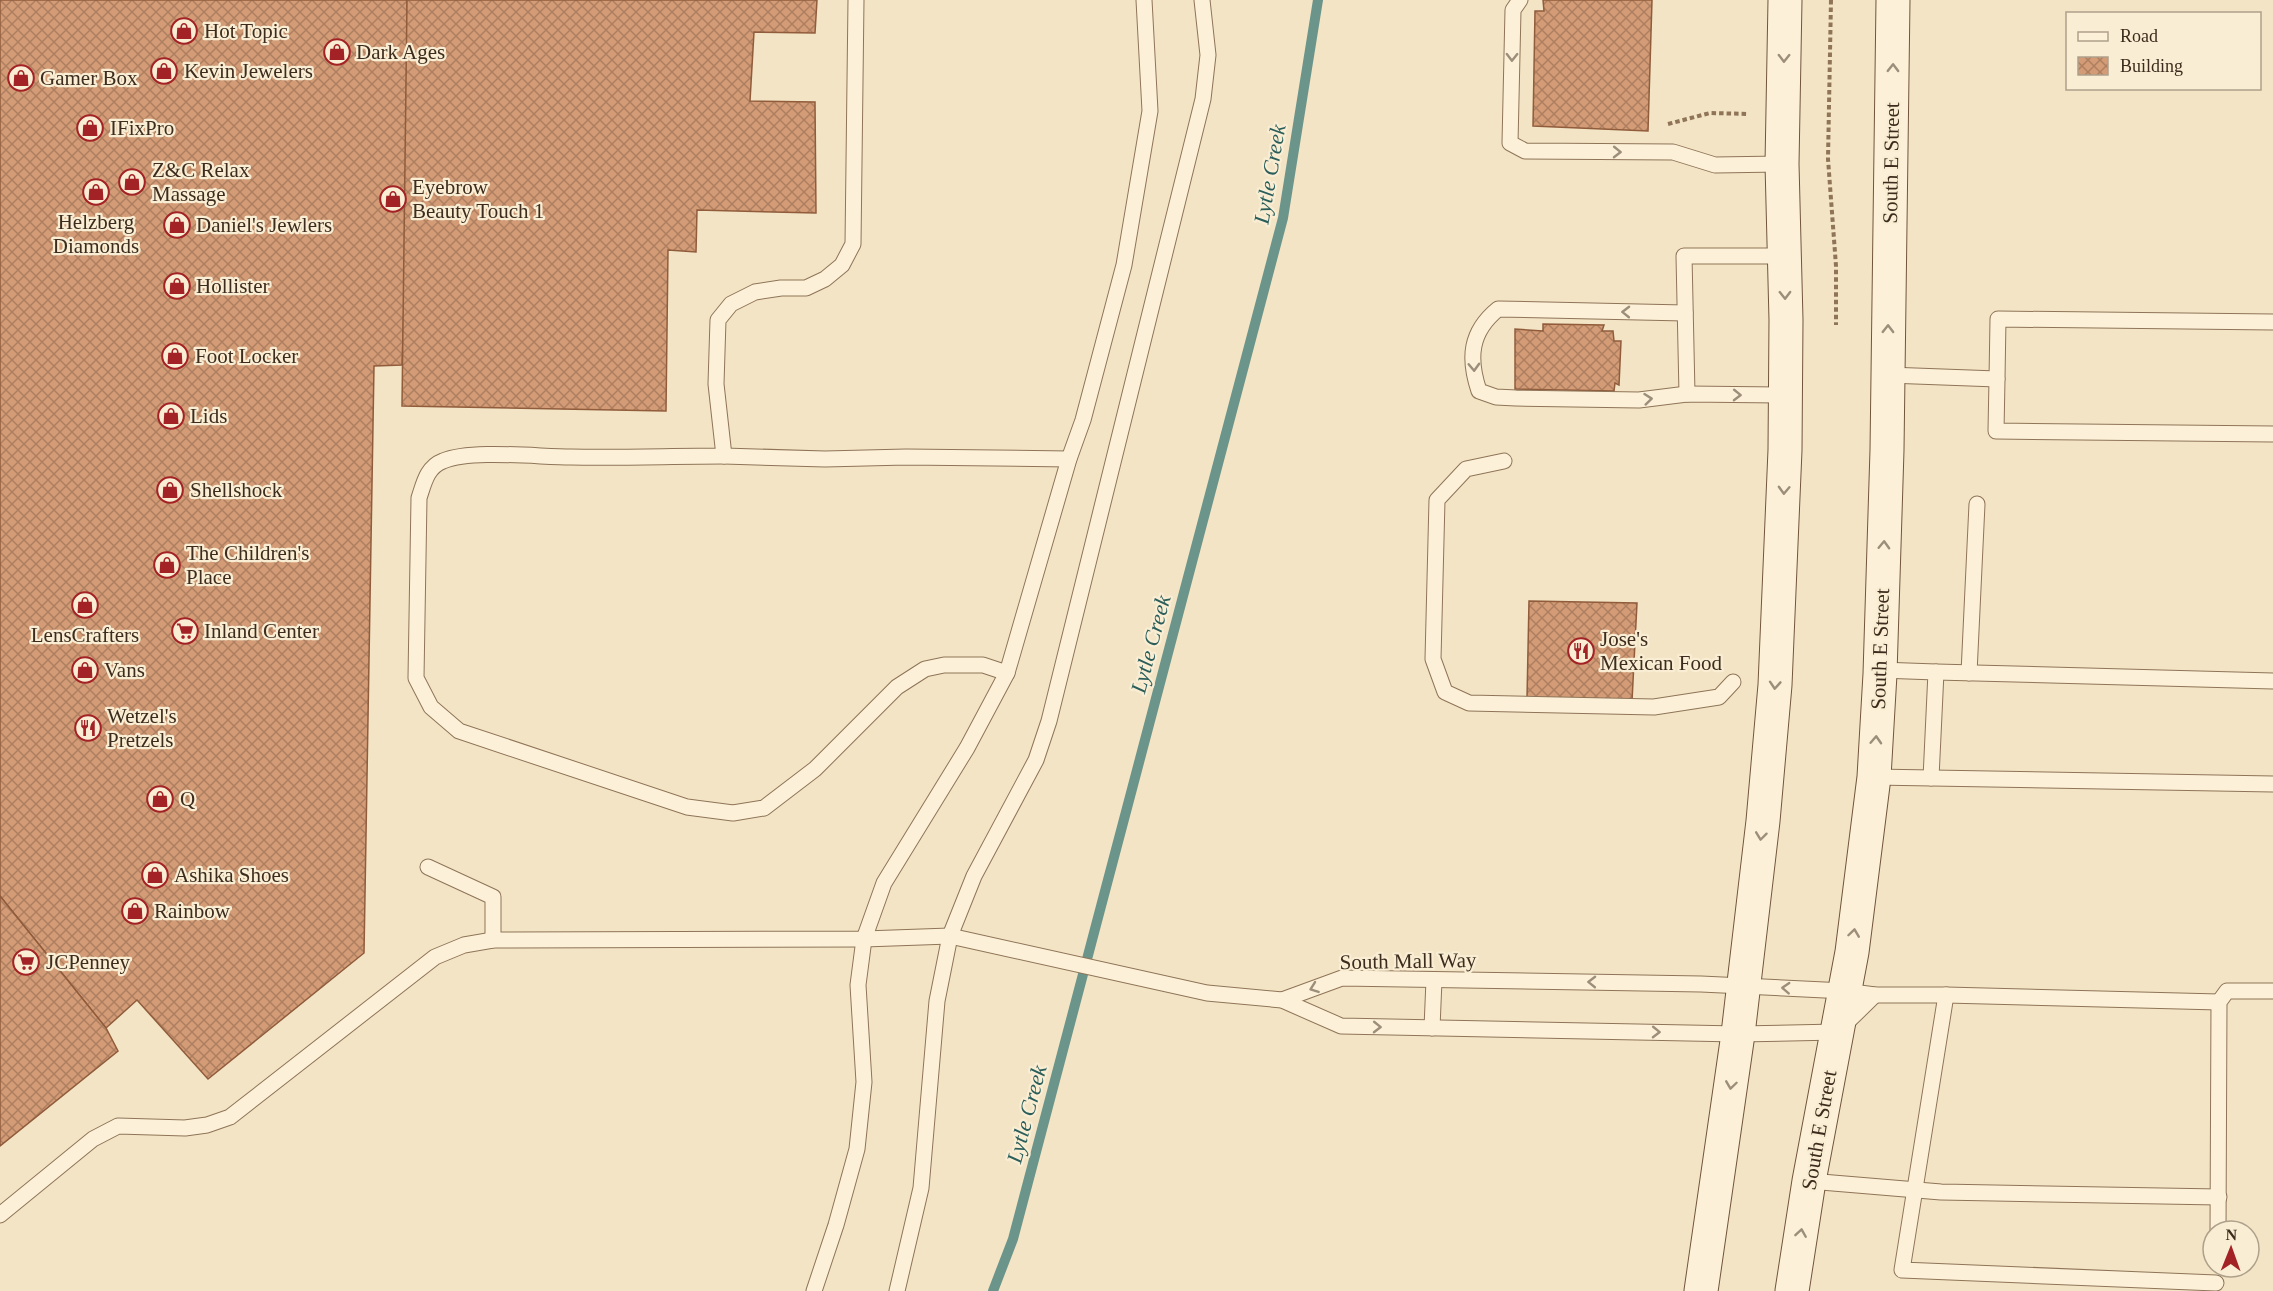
<svg xmlns="http://www.w3.org/2000/svg" width="2273" height="1291" font-family="Georgia,serif">
<style>
.lines{fill:none;stroke-linecap:round;stroke-linejoin:round}
.stream{stroke:#6b948a;stroke-width:10}
.building{fill:url(#building-cross-hatch);stroke:#905c3c;stroke-width:1.5}
.lane-casing{stroke:#8f7458;stroke-width:17}
.secondary-casing{stroke:#71553b;stroke-width:35}
.path{stroke:#8f7458;stroke-width:4;stroke-dasharray:4.5 3;stroke-linecap:butt}
.lane{stroke:#fcf1d8;stroke-width:15}
.secondary{stroke:#fcf1d8;stroke-width:33}
.oneway{stroke:#9c8e7a}
.labels{text-anchor:middle;stroke-width:4.5;stroke-linejoin:round;paint-order:stroke}
.poi-label{font-size:21px;fill:#3d2c1d;stroke:#f9eed4;text-anchor:start}
.street-label{font-size:21px;fill:#3d2c1d;stroke:#f9eed4}
.water-label{font-size:22px;font-style:italic;fill:#2b5e5a;stroke:#f9eed4}
</style>
<defs>
<pattern id="building-cross-hatch" width="8" height="8" patternUnits="userSpaceOnUse" patternTransform="scale(1.5)"><rect width="8" height="8" fill="#d49c76"/><path d="M0 0l8 8M0 8l8-8" fill="none" stroke="#ad7f60"/></pattern>
</defs>
<rect width="100%" height="100%" fill="#f2e4c4"/>
<g class="lines">
<polyline class="stream" points="993,1291 1013,1239 1283,218 1318,0"/>
</g>
<g class="building">
<polygon points="0,0 407,0 411,95 402,365 374,366 364,953 208,1079 137,1000 106,1028 0,896"/>
<polygon points="407,0 817,0 815,33 754,32 750,101 815,102 816,213 697,210 696,252 668,250 666,411 402,406"/>
<polygon points="1543,0 1652,0 1648,131 1533,126 1535,11 1544,11"/>
<polygon points="1543,324 1604,325 1602,331 1613,331 1614,341 1621,341 1619,385 1615,383 1614,391 1515,389 1515,329 1543,331"/>
<polygon points="1529,601 1637,603 1632,701 1527,698"/>
<polygon points="0,896 106,1028 118,1051 0,1146"/>
</g>
<g class="lines">
<g class="lane-casing">
<g id="lane">
<path d="M856,0L853,244L842,265L825,279L806,288H781L755,292L731,304L718,320L716,384L724,456C673,456 622,458 571,457C539,457 471,449 443,461C427,467 424,483 419,498L416,678L431,707L459,731L687,807L733,813L764,808L815,769L897,687L925,669L944,665H983L1007,673"/>
<polyline points="1520,0 1513,10 1510,143 1525,151 1673,152 1715,165 1782,164"/>
<path d="M1685,313L1498,309C1470,332 1468,358 1479,391L1496,397L1516,398L1639,400L1687,394L1786,395"/>
<polyline points="1888,375 1997,379 1996,431 2273,434"/>
<polyline points="1997,379 1998,319 2273,322"/>
<polyline points="1687,394 1684,256 1785,256"/>
<polyline points="724,456 825,459 906,457 1069,459"/>
<polyline points="1504,461 1466,469 1437,500 1433,659 1445,692 1469,703 1654,707 1719,697 1733,682"/>
<polyline points="1880,670 1936,672 1931,778"/>
<polyline points="1936,672 2273,681"/>
<polyline points="1969,673 1977,504"/>
<polyline points="1874,777 2273,784"/>
<polyline points="428,867 493,897 493,940"/>
<polyline points="1946,995 1902,1270 2216,1283"/>
<polyline points="1282,1000 1342,978 1701,984 1845,991 1875,995 1946,995 2219,1002"/>
<polyline points="1432,1028 1434,980"/>
<polyline points="1809,1181 1941,1192 2219,1197"/>
<polyline points="0,1215 93,1139 118,1126 185,1128 207,1125 230,1117 435,957 464,945 493,940 864,939 950,936 1207,993 1282,1000 1341,1026 1738,1034 1837,1032 1875,995"/>
<polyline points="2218,1231 2219,1002 2227,991 2273,991"/>
<polyline points="814,1291 836,1225 857,1149 864,1082 858,985 864,939 884,883 967,748 1007,673 1069,459 1083,420 1124,265 1150,111 1144,0"/>
<polyline points="897,1291 921,1188 937,1001 950,936 974,876 1036,760 1049,721 1203,99 1208,55 1202,0"/>
</g>
</g>
<g class="secondary-casing">
<g id="secondary">
<polyline points="1701,1291 1738,1034 1763,821 1775,685 1785,450 1786,320 1782,164 1785,0"/>
<polyline points="1792,1291 1809,1181 1852,952 1874,777 1880,674 1887,450 1893,0"/>
</g>
</g>
<g class="path">
<polyline points="1831,0 1828,159 1836,266 1836,325"/>
<polyline points="1668,124 1710,113 1749,114"/>
</g>
<use href="#lane" class="lane"/>
<use href="#secondary" class="secondary"/>
</g>
<defs><path id="oneway-chevron" d="M-2-3.5L2.5 0L-2 3.5" fill="none" stroke-width="1.6" stroke-linecap="round" stroke-linejoin="round" transform="scale(1.5)"/></defs>
<g class="oneway">
<use href="#oneway-chevron" transform="translate(1512 57) rotate(91)"/>
<use href="#oneway-chevron" transform="translate(1784 58) rotate(91)"/>
<use href="#oneway-chevron" transform="translate(1893 68) rotate(-89)"/>
<use href="#oneway-chevron" transform="translate(1617 152) rotate(1)"/>
<use href="#oneway-chevron" transform="translate(1785 295) rotate(89)"/>
<use href="#oneway-chevron" transform="translate(1626 312) rotate(-179)"/>
<use href="#oneway-chevron" transform="translate(1888 329) rotate(-89)"/>
<use href="#oneway-chevron" transform="translate(1474 367) rotate(88)"/>
<use href="#oneway-chevron" transform="translate(1737 395) rotate(1)"/>
<use href="#oneway-chevron" transform="translate(1648 399) rotate(-6)"/>
<use href="#oneway-chevron" transform="translate(1784 490) rotate(92)"/>
<use href="#oneway-chevron" transform="translate(1884 545) rotate(-88)"/>
<use href="#oneway-chevron" transform="translate(1775 685) rotate(94)"/>
<use href="#oneway-chevron" transform="translate(1876 740) rotate(-87)"/>
<use href="#oneway-chevron" transform="translate(1761 836) rotate(97)"/>
<use href="#oneway-chevron" transform="translate(1854 933) rotate(-82)"/>
<use href="#oneway-chevron" transform="translate(1592 982) rotate(-179)"/>
<use href="#oneway-chevron" transform="translate(1314 988) rotate(160)"/>
<use href="#oneway-chevron" transform="translate(1786 988) rotate(-177)"/>
<use href="#oneway-chevron" transform="translate(1377 1027) rotate(1)"/>
<use href="#oneway-chevron" transform="translate(1656 1032) rotate(1)"/>
<use href="#oneway-chevron" transform="translate(1731 1085) rotate(98)"/>
<use href="#oneway-chevron" transform="translate(1801 1233) rotate(-81)"/>
</g>
<defs>
<g id="shop-ring" transform="scale(1.35)"><circle r="9.5" fill="#f9eed4" stroke="#a32225" stroke-width="1.5"/><path d="M-5-2.5h2.3a2.7 3.5 0 0 1 5.4 0H5L5.5 6h-11ZM-1.5-2.5h3a1.5 2.3 0 0 0-3 0Z" fill="#a32225"/></g>
<g id="supermarket-ring" transform="scale(1.35)"><circle r="9.5" fill="#f9eed4" stroke="#a32225" stroke-width="1.5"/><path d="M-6-5.5h2.5l.6 2H6L4.5 2H-2.5L-4.4-4H-6ZM-1.5 3.2a1.3 1.3 0 1 0 .1 0ZM3 3.2a1.3 1.3 0 1 0 .1 0Z" fill="#a32225"/></g>
<g id="restaurant-ring" transform="scale(1.35)"><circle r="9.5" fill="#f9eed4" stroke="#a32225" stroke-width="1.5"/><path d="M-5-6h1v4h1v-4h1v4h1v-4h1v5L-1.5 .5V6h-2V.5L-5-1ZM5-6V6H3V1.5H1.5Q1.5-4 5-6Z" fill="#a32225"/></g>
</defs>
<g fill-rule="evenodd">
<use href="#shop-ring" x="184" y="31"/>
<use href="#shop-ring" x="337" y="52"/>
<use href="#shop-ring" x="164" y="71"/>
<use href="#shop-ring" x="21" y="78"/>
<use href="#shop-ring" x="90" y="128"/>
<use href="#shop-ring" x="132" y="182"/>
<use href="#shop-ring" x="96" y="192"/>
<use href="#shop-ring" x="393" y="199"/>
<use href="#shop-ring" x="177" y="225"/>
<use href="#shop-ring" x="177" y="286"/>
<use href="#shop-ring" x="175" y="356"/>
<use href="#shop-ring" x="171" y="416"/>
<use href="#shop-ring" x="170" y="490"/>
<use href="#shop-ring" x="167" y="565"/>
<use href="#shop-ring" x="85" y="605"/>
<use href="#supermarket-ring" x="185" y="631"/>
<use href="#restaurant-ring" x="1581" y="651"/>
<use href="#shop-ring" x="85" y="670"/>
<use href="#restaurant-ring" x="88" y="728"/>
<use href="#shop-ring" x="160" y="799"/>
<use href="#shop-ring" x="155" y="875"/>
<use href="#shop-ring" x="135" y="911"/>
<use href="#supermarket-ring" x="26" y="962"/>
</g>
<g class="labels">
<g class="poi-label">
<text x="204" y="38">Hot Topic</text>
<text x="356" y="59">Dark Ages</text>
<text x="184" y="78">Kevin Jewelers</text>
<text x="40" y="85">Gamer Box</text>
<text x="110" y="135">IFixPro</text>
<text x="152" y="177">Z&amp;C Relax<tspan x="152" dy="24">Massage</tspan></text>
<text x="412" y="194">Eyebrow<tspan x="412" dy="24">Beauty Touch 1</tspan></text>
<text x="96" y="229" text-anchor="middle">Helzberg<tspan x="96" dy="24">Diamonds</tspan></text>
<text x="196" y="232">Daniel's Jewlers</text>
<text x="196" y="293">Hollister</text>
<text x="195" y="363">Foot Locker</text>
<text x="190" y="423">Lids</text>
<text x="190" y="497">Shellshock</text>
<text x="186" y="560">The Children's<tspan x="186" dy="24">Place</tspan></text>
<text x="204" y="638">Inland Center</text>
<text x="85" y="642" text-anchor="middle">LensCrafters</text>
<text x="1600" y="646">Jose's<tspan x="1600" dy="24">Mexican Food</tspan></text>
<text x="104" y="677">Vans</text>
<text x="107" y="723">Wetzel's<tspan x="107" dy="24">Pretzels</tspan></text>
<text x="180" y="806">Q</text>
<text x="174" y="882">Ashika Shoes</text>
<text x="154" y="918">Rainbow</text>
<text x="46" y="969">JCPenney</text>
</g>
<g class="street-label">
<text transform="translate(1891 163) rotate(-89)" y="7">South E Street</text>
<text transform="translate(1880 649) rotate(-88)" y="7">South E Street</text>
<text transform="translate(1408 961) rotate(-1)" y="7">South Mall Way</text>
<text transform="translate(1819 1130) rotate(-80)" y="7">South E Street</text>
</g>
<g class="water-label">
<text transform="translate(1269 174) rotate(-80)" y="8">Lytle Creek</text>
<text transform="translate(1150 644) rotate(-75)" y="8">Lytle Creek</text>
<text transform="translate(1026 1114) rotate(-75)" y="8">Lytle Creek</text>
</g>
</g>
<rect x="2066" y="12" width="195" height="78" fill="#f9eed4" stroke="#aea08b" stroke-width="1.5"/>
<rect x="2078" y="32" width="30" height="9" fill="#fcf1d8" stroke="#aea08b" stroke-width="1.5"/>
<text x="2120" y="42" font-size="18" fill="#3d2c1d">Road</text>
<rect x="2078" y="57" width="30" height="18" fill="url(#building-cross-hatch)" stroke="#aea08b" stroke-width="1.5"/>
<text x="2120" y="72" font-size="18" fill="#3d2c1d">Building</text>
<g transform="translate(2231 1249) rotate(1)"><circle r="28" fill="#f9eed4" stroke="#aea08b" stroke-width="1.5"/>
<path d="M0-4.5L10 22L0 15L-10 22Z" fill="#a32225"/>
<text y="-9" font-size="16" font-weight="bold" text-anchor="middle" fill="#3d2c1d">N</text>
</g>
</svg>
